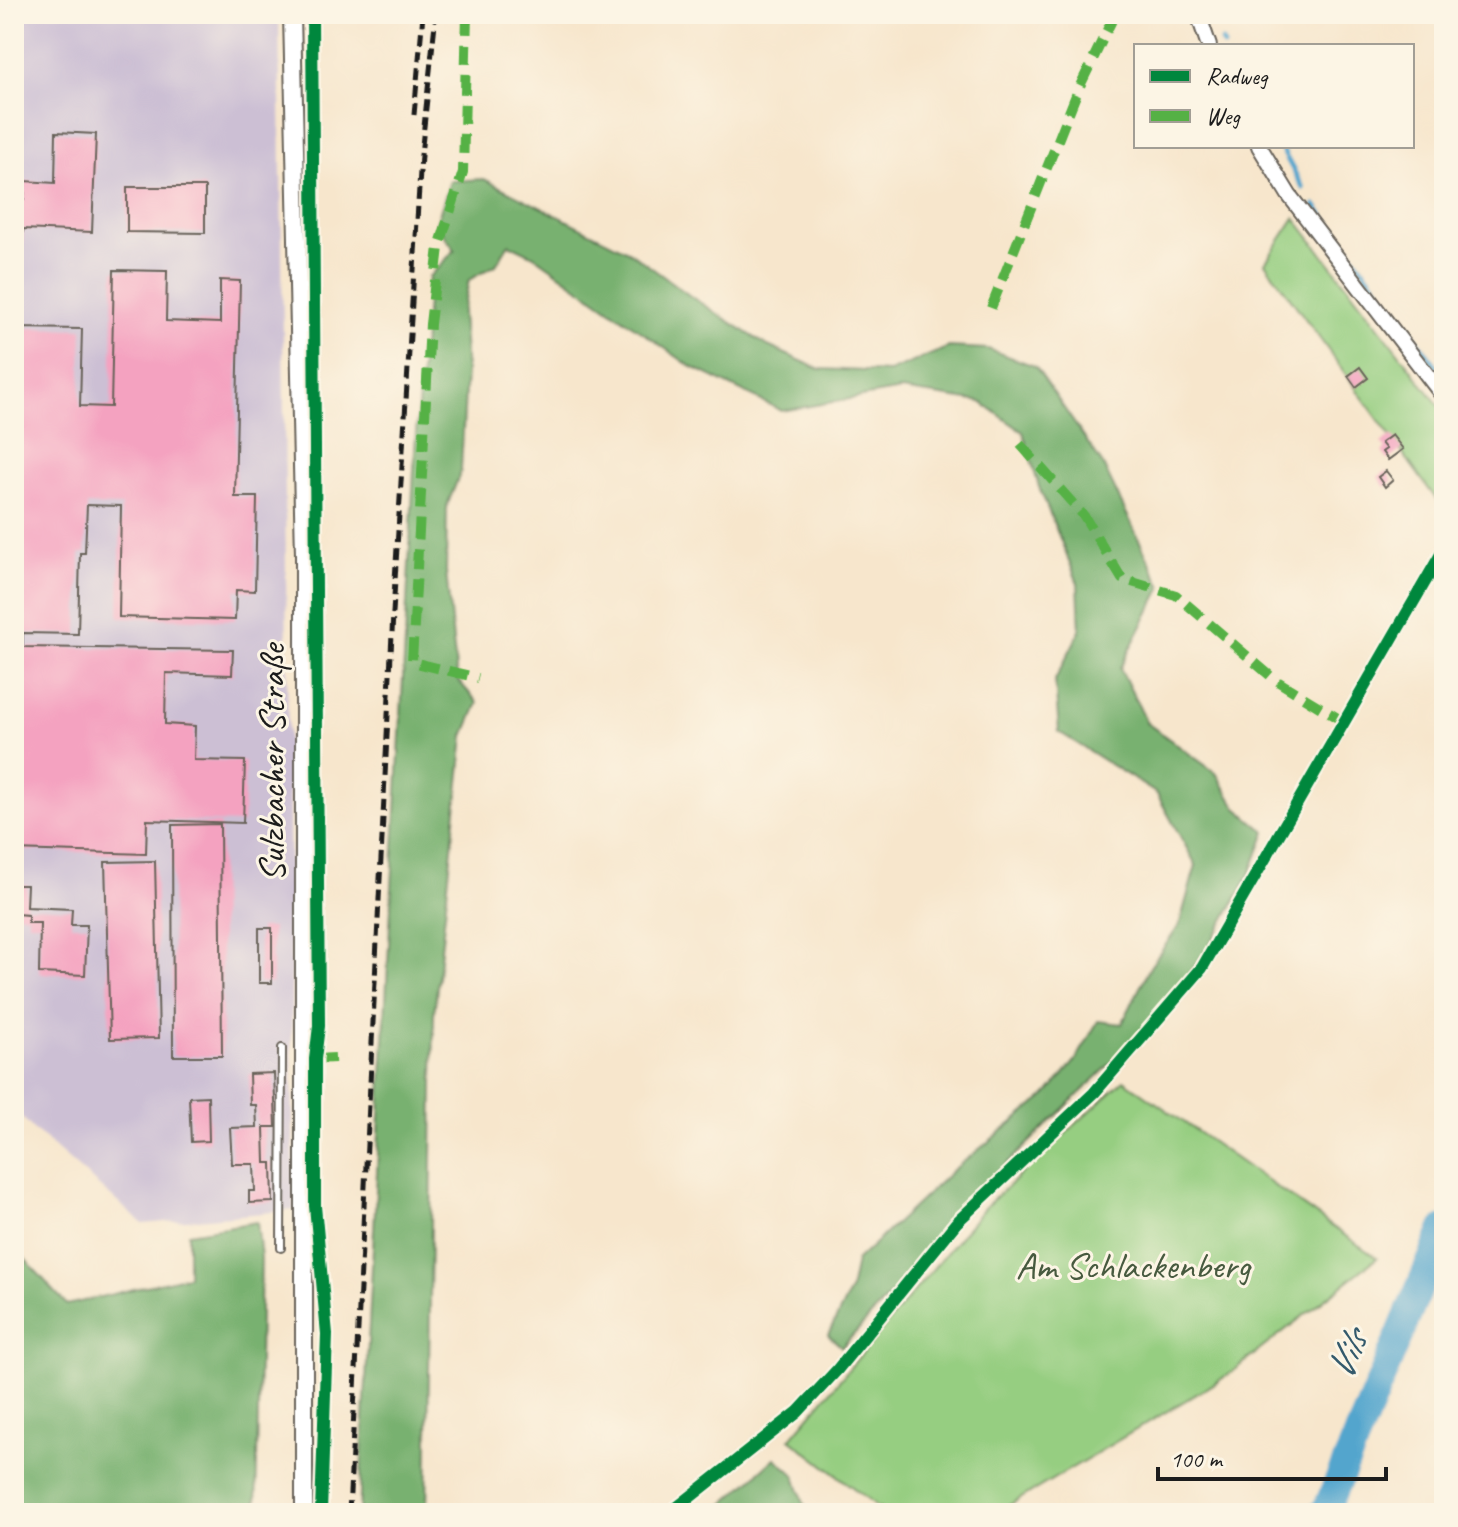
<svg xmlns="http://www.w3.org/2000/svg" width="1458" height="1527" font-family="Caveat,sans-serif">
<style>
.industrial{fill:#ccbfd4}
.green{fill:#96ce81;stroke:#59754e;stroke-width:2}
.forest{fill:#78b16f;stroke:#4a6646;stroke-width:2}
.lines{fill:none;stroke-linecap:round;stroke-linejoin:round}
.stream{stroke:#52a5cd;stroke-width:5}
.river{stroke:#52a5cd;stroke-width:28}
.building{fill:#f4a2c0}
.service-casing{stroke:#69635a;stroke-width:10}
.minor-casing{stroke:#69635a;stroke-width:16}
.tertiary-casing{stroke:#69635a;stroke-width:18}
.secondary-casing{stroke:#69635a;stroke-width:20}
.service{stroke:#fff;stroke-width:6}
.minor{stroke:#fff;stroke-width:12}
.tertiary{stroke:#fff;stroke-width:14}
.secondary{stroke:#fff;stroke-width:16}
.rail{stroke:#1c1c1c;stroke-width:5;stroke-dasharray:12 6;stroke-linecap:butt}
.quiet{stroke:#55b145;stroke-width:10;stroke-dasharray:20 10;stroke-linecap:butt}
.cycleway-casing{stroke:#fcf5e5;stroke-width:17}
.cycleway{stroke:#00873e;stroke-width:12}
.labels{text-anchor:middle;stroke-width:6;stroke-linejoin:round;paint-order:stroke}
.street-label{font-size:38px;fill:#1c1c1c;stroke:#fcf5e5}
.park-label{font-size:38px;fill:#475a3f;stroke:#fcf5e5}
.water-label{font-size:40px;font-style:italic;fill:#345a6c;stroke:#fcf5e5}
</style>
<rect width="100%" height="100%" fill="#fcf5e5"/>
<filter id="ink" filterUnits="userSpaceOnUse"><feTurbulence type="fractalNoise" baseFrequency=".0125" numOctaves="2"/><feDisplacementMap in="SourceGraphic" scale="16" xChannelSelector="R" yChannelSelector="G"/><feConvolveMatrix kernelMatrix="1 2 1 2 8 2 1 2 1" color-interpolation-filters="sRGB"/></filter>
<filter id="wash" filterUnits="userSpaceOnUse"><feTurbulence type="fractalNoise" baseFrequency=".006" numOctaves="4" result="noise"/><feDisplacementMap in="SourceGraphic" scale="32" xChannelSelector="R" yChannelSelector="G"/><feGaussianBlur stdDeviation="1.8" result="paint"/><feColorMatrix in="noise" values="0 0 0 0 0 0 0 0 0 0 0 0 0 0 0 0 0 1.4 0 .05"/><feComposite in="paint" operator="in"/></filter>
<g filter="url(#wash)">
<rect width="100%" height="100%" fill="#f7e6cc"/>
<polygon class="industrial" points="14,14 279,14 294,1210 143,1224 33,1129 14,1109"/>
<g class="green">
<polygon points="1295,218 1444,412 1444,510 1265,263"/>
<polygon points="1124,1080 1377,1258 1228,1375 996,1513 886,1513 790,1439 984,1208"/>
</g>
<g class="forest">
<polygon points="484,179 630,252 693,298 768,346 819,369 889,372 949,347 988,349 1035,366 1103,465 1162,587 1120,668 1147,723 1216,773 1237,808 1266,832 1250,874 1210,945 1157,1019 957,1212 894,1291 842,1347 828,1335 850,1291 856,1261 952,1171 1047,1095 1076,1060 1098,1021 1122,1024 1150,967 1179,926 1196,865 1157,794 1059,732 1055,680 1080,631 1078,583 1039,487 1023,432 981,402 901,390 782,411 690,366 534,256 509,244 496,265 469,280 462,313 466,370 461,471 447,506 446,572 457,679 478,703 464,736 434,1015 427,1513 359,1513 416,431 429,277 455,250 436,224 450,181"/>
<polygon points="257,1222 261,1258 256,1513 14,1513 14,1247 67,1305 188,1276 188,1233"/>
<polygon points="775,1458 795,1475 807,1513 714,1513"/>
</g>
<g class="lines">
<g class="stream">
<polyline points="1222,42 1224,46"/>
<polyline points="1280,146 1303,188"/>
<polyline points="1315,205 1444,376"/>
</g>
<polyline class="river" points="1322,1513 1327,1508 1444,1229"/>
</g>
<g id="blocks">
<g class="building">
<polygon points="56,132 96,134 92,232 23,229 23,244 14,243 14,198 24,199 25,181 55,183"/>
<polygon points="127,187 205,187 205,233 127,232"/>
<polygon points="114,270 167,271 166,321 220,323 220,280 240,281 235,497 257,497 255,591 236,590 235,620 119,617 121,506 87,505 85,553 80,553 78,634 23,633 23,647 233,650 232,675 166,673 165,724 195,726 194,760 245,761 243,823 147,820 146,854 14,850 14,328 82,329 80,406 111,407"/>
<polygon points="1360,367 1368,378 1356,387 1348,376"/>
<polygon points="1392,435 1403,449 1388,460 1382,452 1386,449 1381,443"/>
<polygon points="1386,471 1393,480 1385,487 1378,477"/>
<polygon points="220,824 222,1056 173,1056 172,825"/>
<polygon points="155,861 159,1038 110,1039 105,862"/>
<polygon points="14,885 27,885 26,907 72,909 71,925 87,925 85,975 39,973 40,923 28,923 28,915 16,914"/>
<rect x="259" y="928" width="13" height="55"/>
<polygon points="274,1073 276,1127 264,1127 265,1163 272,1163 273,1202 249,1203 249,1191 255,1191 254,1164 232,1164 230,1128 257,1127 256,1105 250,1105 249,1074"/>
<polygon points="208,1096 209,1141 191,1142 189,1097"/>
</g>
</g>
</g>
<g filter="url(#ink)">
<use href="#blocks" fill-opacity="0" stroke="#69635a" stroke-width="2"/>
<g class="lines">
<g class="service-casing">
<polyline id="service" points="281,1248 282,1048"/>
</g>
<g class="minor-casing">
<polyline id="minor" points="670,1513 798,1412 837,1370 956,1223 1094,1093 1202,968 1444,549"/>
</g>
<g class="tertiary-casing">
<g id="tertiary">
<polyline points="1198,14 1209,46"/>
<polyline points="1259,146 1289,195 1444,397"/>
</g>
</g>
<g class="secondary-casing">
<polyline id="secondary" points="292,14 304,555 304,1513"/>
</g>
<use href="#service" class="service"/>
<use href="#minor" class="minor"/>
<use href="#tertiary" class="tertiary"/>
<use href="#secondary" class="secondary"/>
<g class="rail">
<polyline points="414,115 423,14"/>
<polyline points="349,1513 393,613 421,155 436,14"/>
</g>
<g class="quiet">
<polyline points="467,14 463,172 439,247 430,324 412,662 478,678"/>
<polyline points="991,308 1078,90 1115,14"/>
<polyline points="1020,444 1084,516 1122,579 1176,595 1274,679 1344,722"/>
<polyline points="315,1059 337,1058"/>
</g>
<g class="cycleway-casing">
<g id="cycleway">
<polyline points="312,14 319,1026 315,1059 315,1206 327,1334 321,1513"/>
<polyline points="670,1513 798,1412 837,1370 956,1223 1094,1093 1202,968 1444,549"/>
</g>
</g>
<use href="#cycleway" class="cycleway"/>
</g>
</g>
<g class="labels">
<g class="street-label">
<text transform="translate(271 763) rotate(-90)" y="13">Sulzbacher Straße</text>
</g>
<g class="park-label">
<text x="1133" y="1278">Am Schlackenberg</text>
</g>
<g class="water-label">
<text transform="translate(1346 1355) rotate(-67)" y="14">Vils</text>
</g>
</g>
<rect width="1458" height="1527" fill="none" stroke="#fcf5e5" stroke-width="48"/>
<rect x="1134" y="44" width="280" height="104" fill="#fcf5e5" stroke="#a29e95" stroke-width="2"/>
<rect x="1150" y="70" width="40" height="12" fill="#00873e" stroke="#a29e95" stroke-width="2"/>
<text x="1206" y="84" font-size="24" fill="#1c1c1c">Radweg</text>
<rect x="1150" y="110" width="40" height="12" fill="#55b145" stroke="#a29e95" stroke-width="2"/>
<text x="1206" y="124" font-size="24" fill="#1c1c1c">Weg</text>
<path d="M1158 1467v12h228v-12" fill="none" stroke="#1c1c1c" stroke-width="4"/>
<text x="1170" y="1467" font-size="24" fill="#1c1c1c" stroke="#fcf5e5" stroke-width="6" paint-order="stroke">100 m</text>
</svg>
